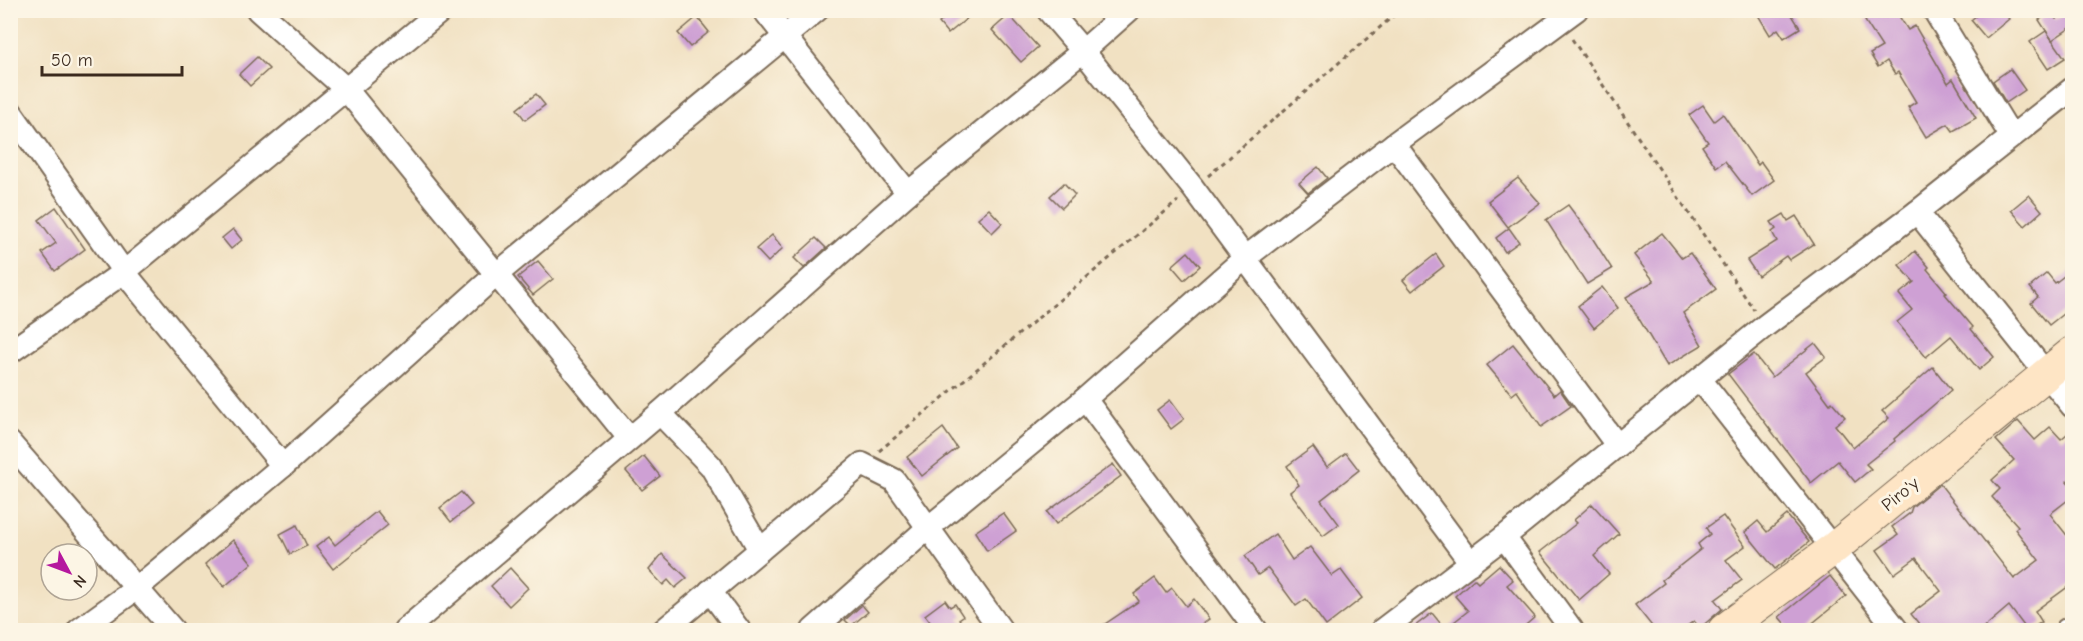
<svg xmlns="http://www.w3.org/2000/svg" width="2083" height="641" font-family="'Comic Neue',sans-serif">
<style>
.building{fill:#cea0d4}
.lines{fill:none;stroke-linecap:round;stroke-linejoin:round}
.street-casing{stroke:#7b6a57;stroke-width:26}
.secondary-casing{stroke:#7b6a57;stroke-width:34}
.path{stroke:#7b6a57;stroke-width:3;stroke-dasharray:4.5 4.5;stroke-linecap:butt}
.street{stroke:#fff;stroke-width:22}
.secondary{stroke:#fee5c5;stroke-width:32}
.labels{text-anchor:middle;stroke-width:6;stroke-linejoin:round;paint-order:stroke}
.street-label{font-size:18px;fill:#3b2a1e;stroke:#fcf5e5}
</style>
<rect width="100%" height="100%" fill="#fcf5e5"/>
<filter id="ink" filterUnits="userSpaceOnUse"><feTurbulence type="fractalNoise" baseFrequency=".0167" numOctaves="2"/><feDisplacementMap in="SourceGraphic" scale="12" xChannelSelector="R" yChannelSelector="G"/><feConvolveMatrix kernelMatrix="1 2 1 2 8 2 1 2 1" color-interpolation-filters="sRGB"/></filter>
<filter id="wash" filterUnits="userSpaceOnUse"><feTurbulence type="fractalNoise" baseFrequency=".008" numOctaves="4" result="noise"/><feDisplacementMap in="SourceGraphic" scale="24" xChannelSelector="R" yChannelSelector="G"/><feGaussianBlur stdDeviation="1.35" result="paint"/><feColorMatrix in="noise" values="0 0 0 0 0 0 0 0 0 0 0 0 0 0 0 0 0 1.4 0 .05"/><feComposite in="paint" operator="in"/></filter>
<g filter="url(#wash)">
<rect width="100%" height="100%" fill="#f1e1c2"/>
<g id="blocks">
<g class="building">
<polygon points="954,10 977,10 948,34 939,23"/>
<polygon points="1755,10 1789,10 1800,28 1784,38 1778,29 1770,35"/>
<polygon points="1881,10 1895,10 1908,30 1915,26 1948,83 1953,79 1976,118 1953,131 1948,124 1926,137 1908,107 1916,102 1898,72 1895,74 1887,61 1878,67 1870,54 1882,47 1865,21"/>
<polygon points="1983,10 2002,10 2009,19 1986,38 1971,20"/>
<polygon points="2069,10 2073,10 2073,26 2052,40 2039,20 2051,12 2056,19"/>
<polygon points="1009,15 1038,47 1021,62 992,30"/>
<polygon points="697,17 709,32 690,47 678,33"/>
<polygon points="2046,31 2065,58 2048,69 2030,42"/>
<polygon points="257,57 269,69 250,86 239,74"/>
<polygon points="2010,69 2025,90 2006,103 1993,81"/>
<polygon points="536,94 545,105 525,120 517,109"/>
<polygon points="1703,105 1714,121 1723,114 1758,165 1761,162 1774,180 1752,196 1725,161 1716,167 1702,146 1708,142 1689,115"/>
<polygon points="1318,167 1327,178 1308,193 1299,183"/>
<polygon points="1518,178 1540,203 1508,227 1488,201"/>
<polygon points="1064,183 1075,195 1062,208 1050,196"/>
<polygon points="2029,195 2042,211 2025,226 2011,210"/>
<polygon points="1568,205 1591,236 1612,269 1587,284 1546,220"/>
<polygon points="56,207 85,249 55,271 42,253 56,243 39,220"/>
<polygon points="989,209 1002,223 992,233 978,218"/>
<polygon points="1784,214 1788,221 1796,216 1814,244 1789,260 1786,256 1758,276 1747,260 1777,241 1772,232 1776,229 1771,222"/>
<polygon points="1509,228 1519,242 1505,252 1496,238"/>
<polygon points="233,229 242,240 231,249 222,238"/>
<polygon points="1662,233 1682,258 1690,253 1716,289 1683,313 1702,345 1667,366 1626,297 1654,281 1634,255"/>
<polygon points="772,235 783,248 768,262 756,249"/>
<polygon points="816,238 826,248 804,268 794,258"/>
<polygon points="1915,251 1929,267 1927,269 1947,293 1945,294 1973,327 1971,329 1994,357 1979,370 1951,336 1926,357 1897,322 1912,310 1899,294 1914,282 1899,265"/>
<polygon points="1188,252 1200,266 1184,280 1172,266"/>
<polygon points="1436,254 1444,266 1412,291 1403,280"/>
<polygon points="538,261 553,279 533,295 518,277"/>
<polygon points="2073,269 2073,306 2049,325 2031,303 2038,297 2030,287 2047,273 2055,283"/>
<polygon points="1602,287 1618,308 1594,328 1578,306"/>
<polygon points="1815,343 1826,357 1806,372 1830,404 1832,402 1845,417 1835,425 1853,448 1889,418 1882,411 1933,367 1951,390 1894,439 1895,441 1866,464 1871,469 1855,482 1838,461 1811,483 1728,374 1754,354 1772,377"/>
<polygon points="1513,344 1554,395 1560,390 1571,406 1541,427 1517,391 1512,395 1487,365"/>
<polygon points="1170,400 1184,419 1171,429 1157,410"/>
<polygon points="2018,421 2035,440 2050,427 2061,439 2073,429 2073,476 2067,481 2073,488 2073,496 2050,514 2073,543 2073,583 2035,611 2042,622 2029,630 2027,630 2009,606 1981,630 1924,630 1911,614 1941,591 1916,558 1894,574 1877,550 1898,535 1892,527 1910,513 1912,507 1940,484 2014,579 2039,560 2015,529 2018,526 1992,497 2000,489 1992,480 2014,460 1996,440"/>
<polygon points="943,428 957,448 922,476 907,457"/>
<polygon points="1313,447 1327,467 1346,453 1359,470 1321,500 1339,524 1323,536 1290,492 1299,485 1287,466"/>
<polygon points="644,456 660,476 642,490 626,471"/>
<polygon points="1113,464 1121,476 1056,524 1047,512"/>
<polygon points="461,492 472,505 451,522 440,508"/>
<polygon points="1592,504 1619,534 1594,556 1609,574 1579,600 1540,552 1577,523 1574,520"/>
<polygon points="377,511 388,525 333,569 316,547 329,537 335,545"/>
<polygon points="1003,513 1016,531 987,551 975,532"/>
<polygon points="1787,515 1809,542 1775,569 1745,532 1758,521 1767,532"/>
<polygon points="1723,516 1745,546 1726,560 1742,580 1715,600 1722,609 1700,628 1694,621 1681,630 1655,630 1635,605 1664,583 1662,580 1701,549 1698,544 1710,534 1706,528"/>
<polygon points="297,525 307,546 290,554 280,534"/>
<polygon points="1275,534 1292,560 1310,547 1332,576 1341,570 1362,598 1326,626 1306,599 1296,606 1268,568 1258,575 1245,556"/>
<polygon points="233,540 252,563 224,587 205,564"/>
<polygon points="662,554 687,578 675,588 668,580 663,585 649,570"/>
<polygon points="1499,565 1513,580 1507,585 1535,617 1520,630 1410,630 1432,613 1445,629 1468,611 1455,596 1474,579 1478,583"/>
<polygon points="510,568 528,588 509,606 491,586"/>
<polygon points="1830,576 1846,596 1804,630 1790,630 1779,617"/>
<polygon points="1155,578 1166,593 1172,588 1186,606 1194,599 1209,619 1202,624 1207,630 1096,630 1139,601 1134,594"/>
<polygon points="945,600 950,607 955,604 963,616 959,619 967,630 936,630 925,615"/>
<polygon points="862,605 868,612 851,626 845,620"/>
</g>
</g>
</g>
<g filter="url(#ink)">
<use href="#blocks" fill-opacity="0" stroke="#7b6a57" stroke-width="1.5"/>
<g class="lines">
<g class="street-casing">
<g id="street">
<polyline points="258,10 346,89 629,438"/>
<polyline points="764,10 908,193"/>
<polyline points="1048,10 1083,51 1193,188 1471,563"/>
<polyline points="1934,10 2011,136"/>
<polyline points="10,111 124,272 283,466"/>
<polyline points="1394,144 1617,445"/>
<polyline points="1917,212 2072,406"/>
<polyline points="10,352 124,272 442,10"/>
<polyline points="1700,379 1897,630"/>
<polyline points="1085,399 1256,630"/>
<polyline points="660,413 711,466 760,550 862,464 894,480 1001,630"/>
<polyline points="10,443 173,630"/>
<polyline points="1504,537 1572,630"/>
<polyline points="710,591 739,630"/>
<polyline points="79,630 137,588 283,466 497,274 817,10"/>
<polyline points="405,630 660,413 908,193 1083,51 1129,10"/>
<polyline points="664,630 760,550"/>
<polyline points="813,630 928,528 1085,399 1245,258 1394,144 1576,10"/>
<polyline points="1382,630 1504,537 1765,326 1917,212 2072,89"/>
<polyline points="2067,630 2072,627"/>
</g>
</g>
<g class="secondary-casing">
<polyline id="secondary" points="1724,630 1833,549 2072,353"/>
</g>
<g class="path">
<polyline points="1572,39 1754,310"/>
<polyline points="1208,176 1400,10"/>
<polyline points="879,451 1178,201"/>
</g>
<use href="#street" class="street"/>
<use href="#secondary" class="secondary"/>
</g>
</g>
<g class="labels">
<g class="street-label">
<text transform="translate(1900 494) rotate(-39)" y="6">Piro'y</text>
</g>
</g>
<rect width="2083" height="641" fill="none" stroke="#fcf5e5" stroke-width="36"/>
<g transform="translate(69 572) rotate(131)"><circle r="28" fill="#fcf5e5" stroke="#afa495" stroke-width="1.5"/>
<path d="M0-4.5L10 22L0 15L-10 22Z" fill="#b5179e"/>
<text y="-9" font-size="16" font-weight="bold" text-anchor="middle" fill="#3b2a1e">N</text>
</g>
<path d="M42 66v9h140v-9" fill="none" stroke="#3b2a1e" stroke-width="3"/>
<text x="51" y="66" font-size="18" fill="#3b2a1e" stroke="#fcf5e5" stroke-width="4.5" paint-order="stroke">50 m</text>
</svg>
